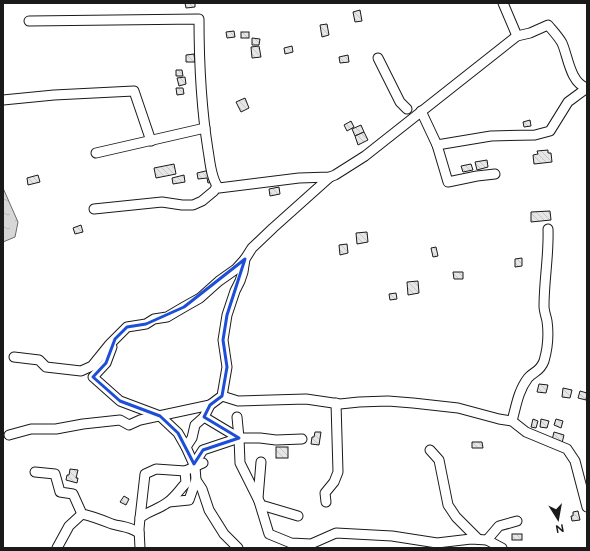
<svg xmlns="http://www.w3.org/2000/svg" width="590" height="551" font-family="Figtree,sans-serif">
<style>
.water{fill:url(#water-ripples);stroke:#6a6a6a}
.building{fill:url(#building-back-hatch);stroke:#1a1a1a}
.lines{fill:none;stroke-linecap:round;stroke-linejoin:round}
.minor-casing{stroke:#1a1a1a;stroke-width:11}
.minor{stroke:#fff;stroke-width:9}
.marked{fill:none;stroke:#1d4ed8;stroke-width:3;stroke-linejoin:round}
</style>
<defs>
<pattern id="water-ripples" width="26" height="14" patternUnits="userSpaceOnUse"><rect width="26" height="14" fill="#d7d7d7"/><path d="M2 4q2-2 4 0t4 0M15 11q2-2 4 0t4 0" fill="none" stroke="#b8b8b8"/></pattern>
<pattern id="building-back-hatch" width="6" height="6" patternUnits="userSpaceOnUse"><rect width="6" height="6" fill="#e6e6e6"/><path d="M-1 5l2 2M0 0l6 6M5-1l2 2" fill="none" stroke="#c5c5c5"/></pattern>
</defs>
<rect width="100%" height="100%" fill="#fff"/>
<polygon class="water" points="3,188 18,222 15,237 3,242"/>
<g class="building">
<polygon points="182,3 195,3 195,7 186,8 185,3"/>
<polygon points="360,10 362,21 355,22 353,12"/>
<polygon points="327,24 329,35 322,37 320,25"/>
<polygon points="234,31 235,37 227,38 226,32"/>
<rect x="241" y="32" width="8" height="6"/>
<polygon points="252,38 260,39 259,45 252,45"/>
<polygon points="259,46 261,57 252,58 251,47"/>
<polygon points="292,46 293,52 285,54 284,48"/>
<polygon points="194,54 195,62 186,62 186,55"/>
<polygon points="348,55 349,62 340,63 339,57"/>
<polygon points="176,70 182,70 183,76 176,76"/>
<polygon points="185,77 186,84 179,86 177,78"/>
<polygon points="176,88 183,88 184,94 177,95"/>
<polygon points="245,98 249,108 241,112 236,102"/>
<polygon points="530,120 531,126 524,127 523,122"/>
<polygon points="351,121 354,127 347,131 344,125"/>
<polygon points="361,125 364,132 355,136 352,129"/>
<polygon points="364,132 368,140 358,145 355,136"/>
<polygon points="548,150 548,153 551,153 552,162 534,164 533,155 538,154 537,151"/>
<polygon points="487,160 488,167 477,170 475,162"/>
<polygon points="174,164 176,174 156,178 154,168"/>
<polygon points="471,164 473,170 463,172 461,166"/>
<polygon points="210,170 212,182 208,183 207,178 198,179 197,173"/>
<polygon points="38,175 40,182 28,185 27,178"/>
<polygon points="184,175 185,182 173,184 172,178"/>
<polygon points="279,187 280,194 270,196 269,189"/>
<polygon points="550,211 551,220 531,222 531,212"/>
<polygon points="81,225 83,232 75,234 73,228"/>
<polygon points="367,232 368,242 357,244 356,233"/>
<polygon points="347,244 348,253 340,255 339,245"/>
<polygon points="436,247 438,256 433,257 431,248"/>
<polygon points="522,258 522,266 515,267 515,259"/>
<polygon points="453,272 463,272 463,279 454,279"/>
<polygon points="418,281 419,293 408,295 407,282"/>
<polygon points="396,293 397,299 390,300 389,294"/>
<polygon points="539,384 548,385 546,393 537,392"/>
<polygon points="563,388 572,390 570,398 562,397"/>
<polygon points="580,391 587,393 586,400 578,398"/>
<polygon points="533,419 538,421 536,428 531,427"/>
<polygon points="541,419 549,421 547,428 540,427"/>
<polygon points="556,419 563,421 561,428 554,425"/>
<polygon points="315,432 321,432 319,445 311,444 312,437 314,437"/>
<polygon points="554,432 564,435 562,443 552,440"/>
<polygon points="472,442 482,442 483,448 472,448"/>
<rect x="276" y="447" width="12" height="11"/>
<polygon points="70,469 78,470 76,478 78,478 77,483 66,480 67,475 69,475"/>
<polygon points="124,496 129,499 126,505 120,502"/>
<polygon points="578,511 580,520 572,521 571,516 573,516 573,512"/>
<rect x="512" y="534" width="10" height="6"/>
</g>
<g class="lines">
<g class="minor-casing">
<g id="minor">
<polyline points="503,3 517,36"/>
<path d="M29,21L199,19C199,63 201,106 208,150C210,161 211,180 219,188L299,178L330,177L335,175L365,156L517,36L530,33L548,25C553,31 558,36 562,43C568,56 570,83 587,88"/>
<polyline points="378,58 400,102 407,109"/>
<polyline points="3,100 54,95 134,91 151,141"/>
<polyline points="421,111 437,145 448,182 477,176 495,174"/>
<polyline points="437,145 491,136 535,135 550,131 568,102 587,88"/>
<polyline points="96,153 205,128"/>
<polyline points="94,209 162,202 182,205 193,205 202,201 214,191 217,186"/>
<polyline points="112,347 106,363 93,377 120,401 160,416 178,433 186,447"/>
<polyline points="14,357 39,360 46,367 81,371 92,366 109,345 127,327 146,324 154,319 167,317 184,307 200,298 219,281 236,269 245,259"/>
<polyline points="222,396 238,401 306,399 340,404 359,402 388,401 413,403 458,408 499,419 512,421 526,432 567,449 575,461 587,507"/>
<polyline points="204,417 239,438"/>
<polyline points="237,417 239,438 240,463 261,505 298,516"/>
<path d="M512,421C516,407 518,391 528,378C534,371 540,372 544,361C548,347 549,335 547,321C546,316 544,311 544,306C544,280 549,255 548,229"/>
<polyline points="9,435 31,429 56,429 83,424 120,420 129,425 140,420 210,405"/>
<polyline points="430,450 439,460 448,505 456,517 478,539"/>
<polyline points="261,462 258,498 269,534 291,543 311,544 336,533 392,536 437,543 471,539 487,540 502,548"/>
<polyline points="194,464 203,450 239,438 260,438 276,440 302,439"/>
<path d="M35,472L55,474L60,492L73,494L82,514C92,516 102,520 112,524C122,527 129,526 139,533"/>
<polyline points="169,502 189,500 196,480"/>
<polyline points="326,502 325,493 334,482 338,472 336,403"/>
<polyline points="140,518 145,474 156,469 185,471"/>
<polyline points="487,540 499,526 517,521"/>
<polyline points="57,548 69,526 82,514"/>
<path d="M140,548L139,529L140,518C148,511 160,509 168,502C175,497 180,489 186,483L185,471L203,463"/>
<polyline points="238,548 224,534 209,510 202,489 196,480 195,467 186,447 192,438 195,425 204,417 210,405 222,396 227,367 223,340 227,315 235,291 240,281 243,272 245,259 252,248 273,228 330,177"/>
</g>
</g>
<use href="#minor" class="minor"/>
</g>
<path class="marked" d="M245,259L227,315L223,340L227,367L222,396L210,405L204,417L239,438L203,450L194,464L178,433L160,416L120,401L93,377L106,363L115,339L127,327L146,324L184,307Z"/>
<rect width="590" height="551" fill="none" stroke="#1a1a1a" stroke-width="8"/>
<g transform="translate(558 519) rotate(169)" stroke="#ffffff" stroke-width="3" paint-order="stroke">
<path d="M0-3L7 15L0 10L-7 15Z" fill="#1a1a1a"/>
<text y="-6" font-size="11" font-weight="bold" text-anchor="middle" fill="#1a1a1a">N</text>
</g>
</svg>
